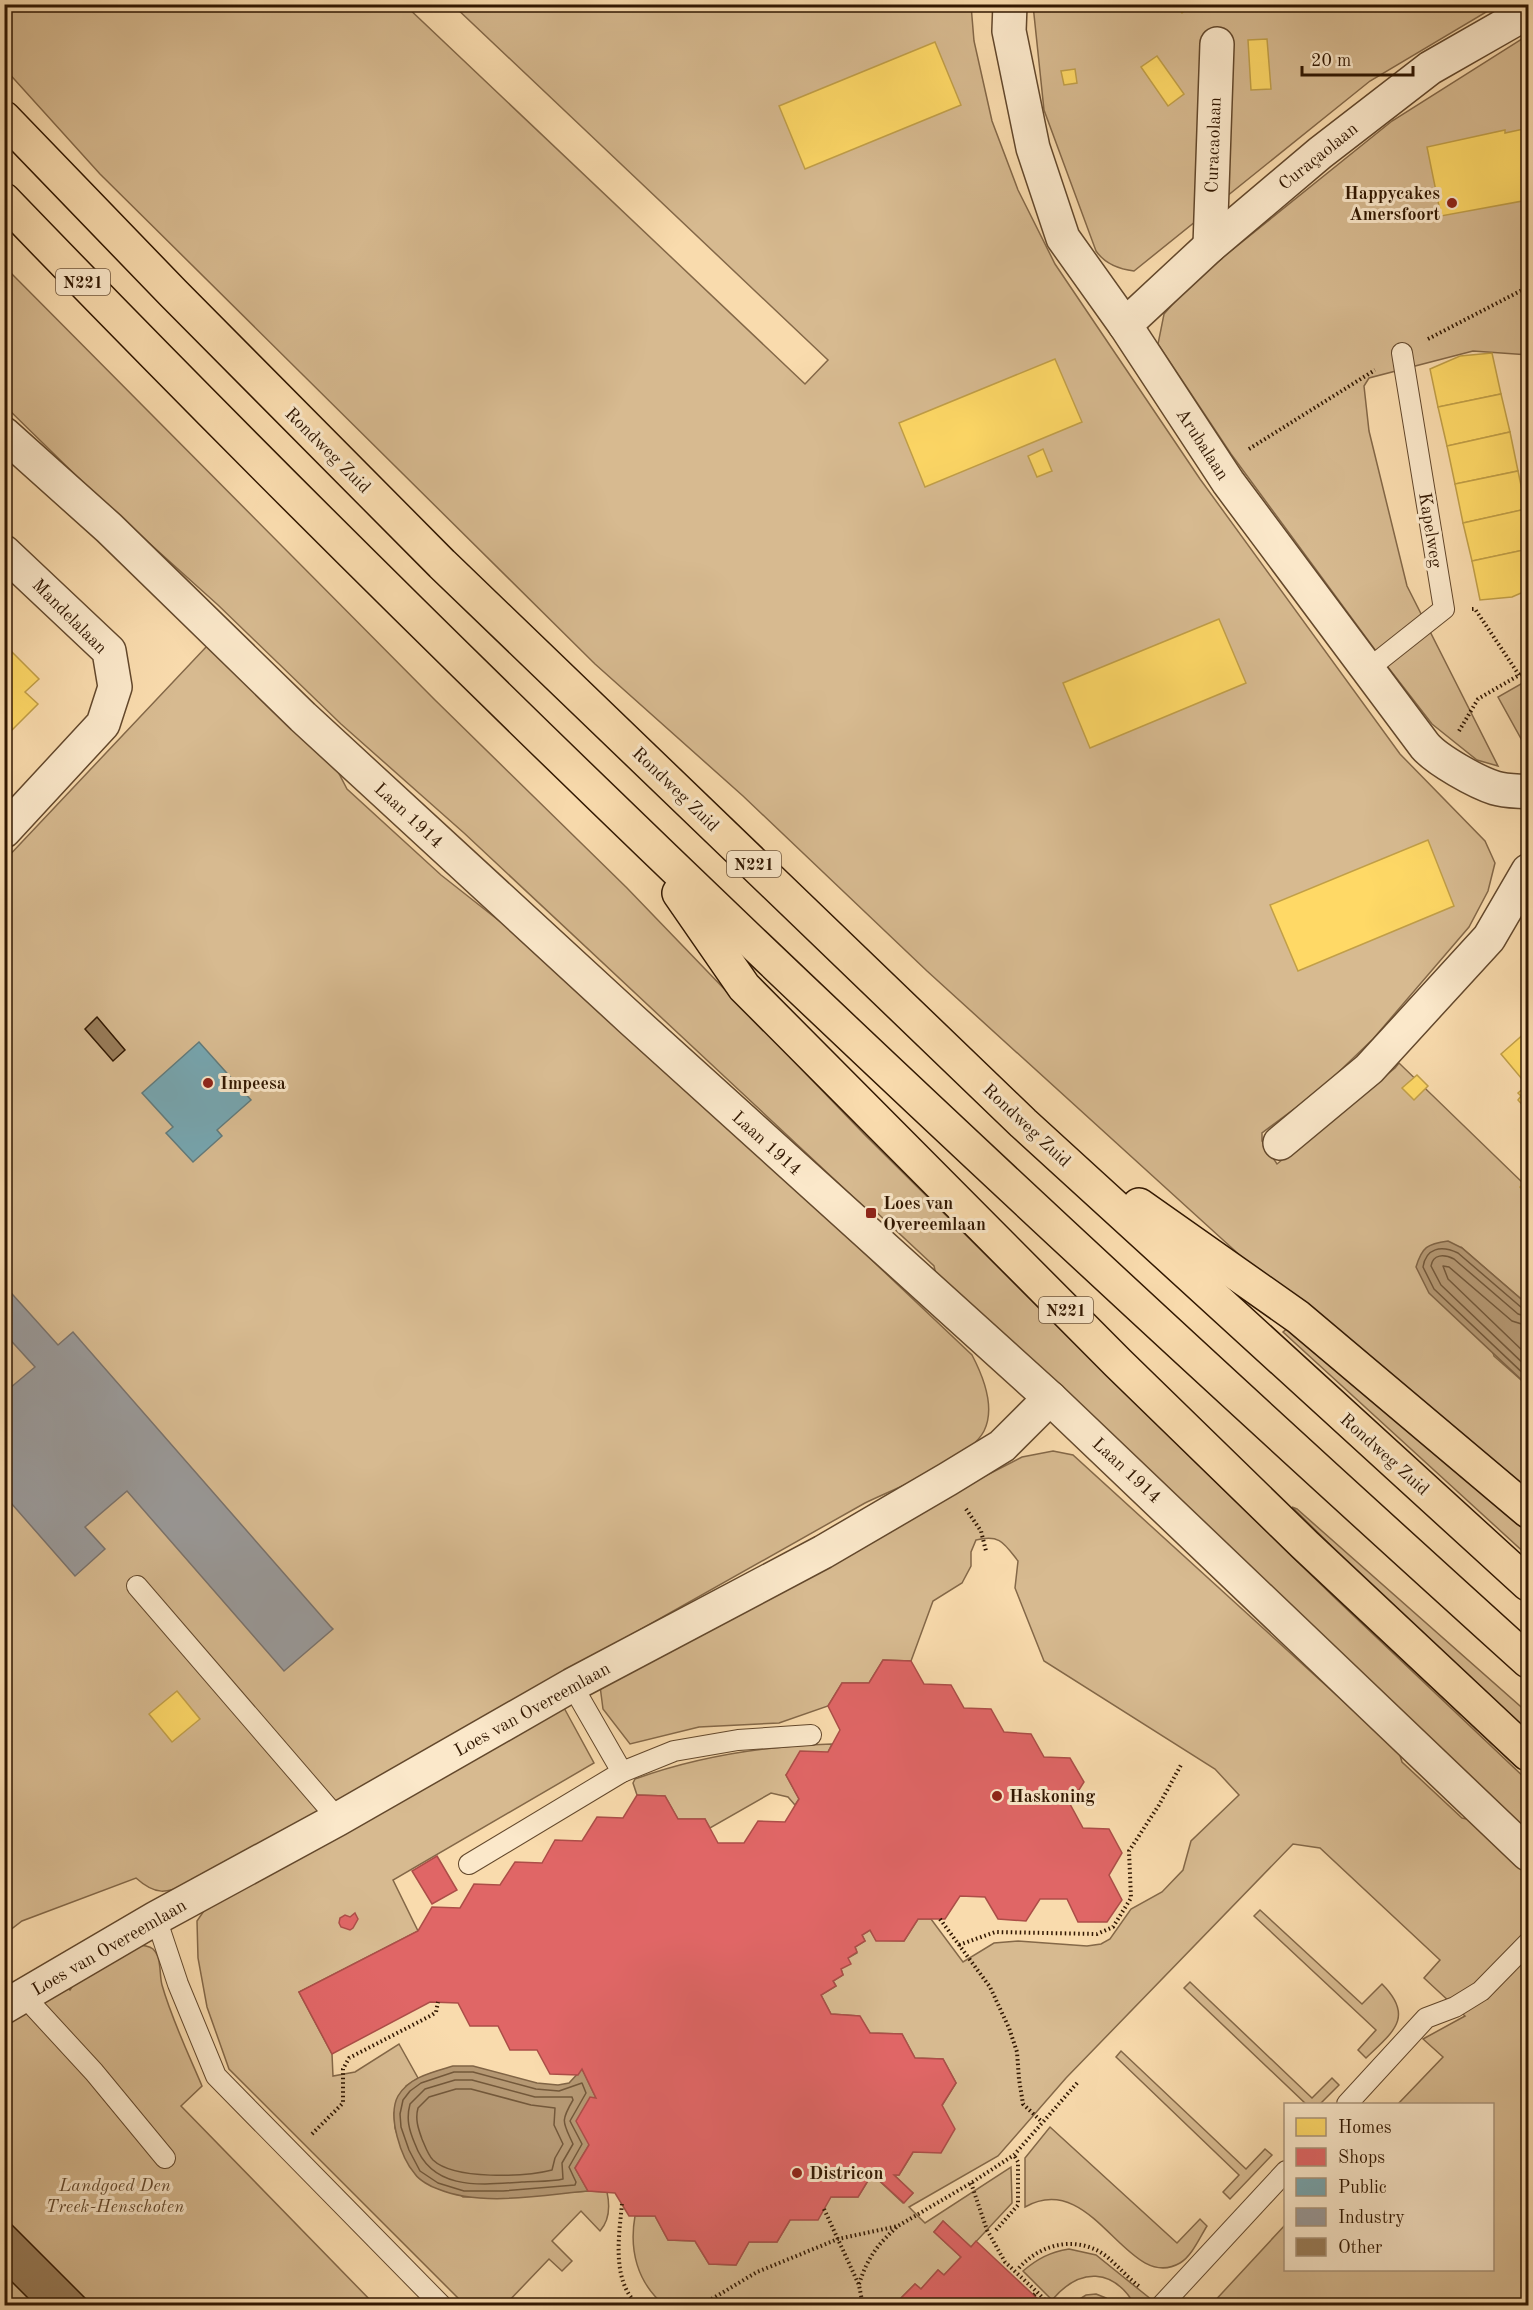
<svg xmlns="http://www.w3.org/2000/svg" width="1533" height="2310" font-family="'Old Standard TT',serif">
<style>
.green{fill:#d7ba90;stroke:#846848;stroke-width:1.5}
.water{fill:#b59873;stroke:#806445;stroke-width:1.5}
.homes{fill:#ffd966;stroke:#c19f48;stroke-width:1.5}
.shops{fill:#e06666;stroke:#ac4e48;stroke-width:1.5}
.public{fill:#76a5af;stroke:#617a7b;stroke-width:1.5}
.industry{fill:#999;stroke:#7a726b;stroke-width:1.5}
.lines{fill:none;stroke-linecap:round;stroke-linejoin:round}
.shore{stroke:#73583a;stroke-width:1.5}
.building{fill:#997d5a;stroke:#311701;stroke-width:1.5}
.service-casing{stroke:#63482c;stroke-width:22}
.minor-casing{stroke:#63482c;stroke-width:36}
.primary-casing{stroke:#311701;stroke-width:36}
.path{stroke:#311701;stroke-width:4;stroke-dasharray:1.5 3;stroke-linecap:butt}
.service{stroke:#fbe8ca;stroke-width:20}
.minor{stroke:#fbe8ca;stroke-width:33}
.primary{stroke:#f9dbad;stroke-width:33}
.poi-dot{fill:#8f2418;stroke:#fbe8ca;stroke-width:2}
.labels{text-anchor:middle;stroke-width:6;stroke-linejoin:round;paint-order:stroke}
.shield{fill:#fbe8ca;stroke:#6e563d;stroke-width:1.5}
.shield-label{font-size:16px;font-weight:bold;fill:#311701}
.street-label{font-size:18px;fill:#311701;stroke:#fbe8ca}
.poi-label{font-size:18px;font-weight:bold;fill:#311701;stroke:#fbe8ca;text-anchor:start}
.park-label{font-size:18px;font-style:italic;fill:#63482c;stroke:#fbe8ca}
</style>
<rect width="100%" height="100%" fill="#f9dbad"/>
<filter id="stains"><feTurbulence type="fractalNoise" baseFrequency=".00333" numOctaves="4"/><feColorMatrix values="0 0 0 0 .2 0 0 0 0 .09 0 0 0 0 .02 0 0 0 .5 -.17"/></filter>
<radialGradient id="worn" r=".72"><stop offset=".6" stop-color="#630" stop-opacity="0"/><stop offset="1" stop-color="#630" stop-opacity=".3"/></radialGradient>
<g class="green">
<polygon points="5,5 405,5 805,384 828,360 453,5 971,5 974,41 992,121 1018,190 1055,264 1200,479 1400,754 1485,841 1495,863 1488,891 1469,927 1373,1039 1321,1089 1262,1133 1262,1141 1277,1164 1395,1068 1399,1063 1528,1188 1528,1305 1462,1248 1494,1356 1528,1386 1528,1499 1244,1259 927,971 743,796 595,664 100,174 5,69"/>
<path d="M1033,5H1498L1370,81L1134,271C1118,269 1105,264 1096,251L1044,110Z"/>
<polygon points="1528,35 1528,355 1473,351 1369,378 1364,386 1369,431 1407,586 1498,766 1477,760 1432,724 1384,662 1231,454 1158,344 1164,314 1191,283 1392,121"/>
<polygon points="4,266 435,700 627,888 864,1134 1133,1401 1336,1599 1528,1781 1528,1835 1287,1601 1142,1470 936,1275 934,1266 874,1210 865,1208 464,833 341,724 218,605 100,499 5,406"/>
<path d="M207,646L332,760L347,789L441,875L526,942L781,1174L972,1355C983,1376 996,1407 984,1431C969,1460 896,1488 865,1503L189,1884C166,1893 156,1896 136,1878L22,1921L5,1934L4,861Z"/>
<polygon points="1528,680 1528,748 1524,744 1498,697"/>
<polygon points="1289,1327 1528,1526 1528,1556 1283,1332"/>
<path d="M1053,1451L1073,1455L1399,1752L1402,1762L1462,1818L1472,1820L1528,1872V2305H1211L1285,2225L1286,2270H1492V2104H1398L1443,2057L1423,2039L1465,2016L1424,1978L1440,1960L1320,1848L1293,1844L1066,2078L998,2156L909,2207L925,2223L1011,2167L1012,2203L971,2247L943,2221L934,2232L961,2257L944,2275L938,2270L921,2289L915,2284L901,2298V2305H664C637,2282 629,2250 635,2216H655L668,2240L695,2241L709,2264L736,2265L749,2242H777L790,2220L831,2197H858L872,2174L903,2203L913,2193L894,2175H899L956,2083L943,2059L915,2058L902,2034L870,2033L859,2016L831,2014L821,1995L836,1986L833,1981L843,1975L841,1969L848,1958L857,1953L855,1947L865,1941L862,1935L870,1930L876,1940L904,1941L918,1919H931L963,1962L994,1943L1018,1941L1087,1946L1101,1944L1110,1939L1131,1909L1162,1892L1183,1870L1191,1841L1239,1795L1215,1769L1044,1661L1015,1588L1018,1561C1004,1543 1000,1534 976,1540L971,1552V1566L962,1583L933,1601L911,1661L883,1660L869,1683H842L828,1706L779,1723L699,1727L630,1744L603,1709L600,1686L950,1494L1022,1457Z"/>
<polygon points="1292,1507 1297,1509 1528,1713 1528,1735 1411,1625"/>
<path d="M563,1706L594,1763L393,1880L418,1931L299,1992L332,2054L333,2076L355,2072L399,2044L418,2078L406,2086L394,2113L395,2128L403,2152L463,2197H503L588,2191L607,2192C610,2206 610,2220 600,2231L581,2211L552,2241L572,2261L562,2271L549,2259L505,2305H465L229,2069L207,2007L198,1958L197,1921L210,1902Z"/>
<path d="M832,1744L828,1752L786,1775L799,1799L795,1805L788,1797L771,1793L710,1828L705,1819H678L665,1796L637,1795L633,1783L635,1779C699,1756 765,1746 832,1744Z"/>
<path d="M1260,1910L1362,2004L1382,1984C1415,2017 1393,2032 1366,2058L1358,2050L1376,2030L1254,1916Z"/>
<path d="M135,1945C141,1945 148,1945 153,1949C162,1958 159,1974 162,1985C172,2020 188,2053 202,2086L181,2106L375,2305L5,2306V2015L57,1976L70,1990L75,1982Z"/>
<polygon points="1190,1982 1312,2098 1332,2078 1339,2085 1320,2104 1306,2104 1184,1988"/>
<polygon points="1121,2051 1246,2169 1265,2149 1272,2155 1230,2199 1223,2192 1239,2175 1116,2057"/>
<path d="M1050,2127L1177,2243L1200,2219L1207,2226C1200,2237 1192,2256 1180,2263C1127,2294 1094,2168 1025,2207V2158Z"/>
<path d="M1069,2249L1096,2255L1152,2300L1147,2305H1135C1113,2268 1080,2267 1052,2300L1023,2271C1037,2259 1050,2252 1069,2249Z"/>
<polygon points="1096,2294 1106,2298 1113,2305 1070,2305 1086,2295"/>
</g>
<g class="water">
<path d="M1448,1241L1462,1248L1528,1305V1386L1429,1293L1416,1267C1422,1247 1427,1244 1448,1241Z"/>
<path d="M453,2066H473L537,2083L558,2085L569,2083L582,2069L596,2098H590L589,2145L575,2168L588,2191C542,2195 481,2207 438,2189C431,2187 419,2180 415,2174C401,2158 387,2116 398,2096C409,2077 433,2072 453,2066Z"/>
</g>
<g class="homes">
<polygon points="1175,4 1192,4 1182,13"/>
<polygon points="1267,39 1271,89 1251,90 1248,40"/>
<polygon points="935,42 961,105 805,169 779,106"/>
<polygon points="1157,56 1184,94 1168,106 1141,67"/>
<polygon points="1075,69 1077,83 1064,85 1061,71"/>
<polygon points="1528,128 1528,200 1441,216 1427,147 1505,130 1505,133"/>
<polygon points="1492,353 1501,394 1438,407 1430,369 1460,356"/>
<polygon points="1055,359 1082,422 925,487 899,423"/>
<polygon points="1501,394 1510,432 1447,446 1438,407"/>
<polygon points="1510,432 1518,471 1455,484 1447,446"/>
<polygon points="1043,449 1052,471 1037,477 1028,456"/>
<polygon points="1518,471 1526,509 1463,523 1455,484"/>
<polygon points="1526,509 1528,519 1528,549 1472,561 1463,523"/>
<polygon points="1528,549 1528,590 1512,597 1480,600 1472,561"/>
<polygon points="1219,619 1246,683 1090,748 1063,683"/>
<polygon points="12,652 39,679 25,692 38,704 11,731 4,725 4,659"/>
<polygon points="1428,840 1454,906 1298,971 1270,905"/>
<polygon points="1526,1032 1528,1036 1528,1108 1526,1109 1518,1100 1521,1096 1518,1093 1527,1085 1501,1054"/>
<polygon points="1417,1075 1428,1086 1414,1100 1402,1088"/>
<polygon points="1528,1177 1528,1196 1520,1187 1527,1181 1525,1180"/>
<polygon points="177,1691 200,1719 172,1742 149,1714"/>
</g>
<g class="shops">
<polygon points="883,1660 911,1661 924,1684 951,1685 964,1708 991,1709 1004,1732 1031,1734 1044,1757 1070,1758 1084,1782 1070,1804 1083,1828 1109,1829 1122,1853 1109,1875 1122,1900 1107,1922 1078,1922 1067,1899 1040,1899 1026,1921 998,1919 985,1897 960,1896 945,1919 918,1919 904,1941 876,1941 870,1930 862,1935 865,1941 855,1947 857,1952 848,1958 851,1964 841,1969 843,1975 833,1981 836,1986 821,1995 831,2014 860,2016 870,2033 902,2034 915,2058 943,2059 956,2083 942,2105 955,2129 941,2153 913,2152 899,2175 894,2175 913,2193 904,2203 872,2174 858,2197 831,2197 818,2220 790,2220 777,2242 749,2242 736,2265 709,2264 695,2241 668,2240 655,2216 629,2216 615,2193 588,2191 575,2168 589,2145 576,2121 590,2097 596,2098 582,2069 578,2075 550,2074 537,2050 510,2050 498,2026 470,2026 458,2003 430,2002 332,2054 299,1992 418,1931 432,1907 460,1908 474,1884 500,1885 515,1862 542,1863 555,1840 582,1841 597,1817 623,1818 637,1795 665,1796 678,1819 705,1819 718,1843 744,1843 758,1821 785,1822 799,1799 786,1775 800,1751 828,1752 840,1730 828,1706 842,1683 869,1683"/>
<polygon points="437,1856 457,1890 432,1904 412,1871"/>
<polygon points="355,1913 358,1919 353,1928 350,1930 341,1927 339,1923 340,1918 345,1915 350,1917"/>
<polygon points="943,2221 971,2247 976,2241 1043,2304 1042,2306 901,2306 901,2298 915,2284 921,2289 938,2270 944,2275 961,2257 934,2232"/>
</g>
<polygon class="public" points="199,1042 251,1100 217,1130 222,1136 193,1162 166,1133 173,1127 142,1093"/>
<polygon class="industry" points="4,1285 58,1345 73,1332 330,1626 333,1629 284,1671 127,1491 85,1527 105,1549 75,1576 4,1495 4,1393 35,1367 4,1333"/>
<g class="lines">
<g class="shore">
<path d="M1528,1310L1522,1308L1458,1253C1441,1245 1426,1248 1423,1267L1434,1289L1528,1378"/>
<path d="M1528,1317L1518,1314L1454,1259C1444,1254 1433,1254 1431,1266L1441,1285L1528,1368"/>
<polyline points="1528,1326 1512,1321 1449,1267 1443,1266 1448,1279 1528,1356"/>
<polygon points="454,2072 473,2072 536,2089 559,2091 582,2083 586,2093 570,2121 582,2144 569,2167 576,2182 575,2185 503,2191 464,2191 438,2183 420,2171 409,2150 401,2127 400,2114 403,2100 410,2091 421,2083"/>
<path d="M455,2080H472L535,2097H572L573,2100C560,2122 563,2122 573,2144L562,2163L563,2179C551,2182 535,2181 522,2182C480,2185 432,2191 415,2144C409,2130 406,2119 410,2104L425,2089Z"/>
<path d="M456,2089H471L531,2105L555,2108L554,2125L563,2144L555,2158L552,2170C525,2177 454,2180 433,2160C428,2155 425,2146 422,2139C418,2128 415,2119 418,2108L429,2097Z"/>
</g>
</g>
<g class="building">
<polygon points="97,1017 125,1050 113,1061 85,1029"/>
<polygon points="5,2218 92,2305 36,2306 4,2274"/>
</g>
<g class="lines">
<g class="service-casing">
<g id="service">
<polyline points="1367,670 1444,609 1402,353"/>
<polyline points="137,1586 338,1819"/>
<polyline points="572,1685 622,1772"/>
<polyline points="469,1864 622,1772 674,1751 738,1740 811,1735"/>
<polyline points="156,1918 178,1984 216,2076 442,2306"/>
<polyline points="24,1996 94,2072 165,2158"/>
<polyline points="1347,2104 1426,2018 1455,2007 1481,1991 1528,1943"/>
<polyline points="1161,2306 1286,2171"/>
</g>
</g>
<g class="minor-casing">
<g id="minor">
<path d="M1010,4L1009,31L1033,148L1063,238L1125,325L1228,482L1425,746C1437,760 1476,782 1495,788C1505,791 1518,791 1528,792"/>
<polyline points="1210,246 1217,44"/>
<polyline points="1125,325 1210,246 1320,153 1430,68 1528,12"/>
<polyline points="4,434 109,528 303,717 631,1019 1050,1398 1528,1854"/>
<polyline points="4,552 109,651 115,687 103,724 4,831"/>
<polyline points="1280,1143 1369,1069 1489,938 1528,871"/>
<polyline points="4,2007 156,1918 338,1819 572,1685 823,1552 948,1479 1002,1446 1050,1398"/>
</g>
</g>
<g class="primary-casing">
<g id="primary">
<polyline points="4,118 173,293 442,564 1023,1123 1528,1584"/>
<path d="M4,200C493,707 1006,1189 1528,1661"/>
<polyline points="679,893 744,987 1118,1363 1305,1545 1528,1754"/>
<polyline points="1139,1205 1298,1317 1528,1511"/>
</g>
</g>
<g class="path">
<polyline points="1428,339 1528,287"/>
<polyline points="1249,449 1375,370"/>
<polyline points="1472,609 1475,609 1519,675"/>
<polyline points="1459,731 1478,699 1528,670"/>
<polyline points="966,1509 981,1531 986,1551"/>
<polyline points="940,1919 990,1987 1009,2028 1017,2052 1019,2079 1023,2104 1042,2122"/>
<polyline points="959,1945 995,1932 1097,1934 1113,1927 1131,1898 1129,1851 1159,1805 1181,1765"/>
<polyline points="312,2134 343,2103 343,2069 349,2058 432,2015 436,2012 438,2002"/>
<polyline points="971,2183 987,2230 1005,2262 1037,2292"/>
<path d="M622,2204C619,2236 611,2282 639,2306"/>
<polyline points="824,2209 859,2285 863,2306"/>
<polyline points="996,2230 1018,2205 1018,2162 1014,2155"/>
<path d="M1019,2268C1041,2243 1078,2235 1106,2256C1118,2266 1128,2278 1140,2287"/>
<path d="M859,2284C868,2257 877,2245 898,2226"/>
<polyline points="1034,2295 1037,2292 1051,2306"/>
<polyline points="700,2306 757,2272 838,2239 898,2226 971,2183 1014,2155 1078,2082"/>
</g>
<use href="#service" class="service"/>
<use href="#minor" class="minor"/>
<use href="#primary" class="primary"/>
</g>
<g class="poi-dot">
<circle cx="1452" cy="203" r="6"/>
<circle cx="208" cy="1083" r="6"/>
<rect x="865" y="1207" width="12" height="12" rx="3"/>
<circle cx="997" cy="1796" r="6"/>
<circle cx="797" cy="2173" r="6"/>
</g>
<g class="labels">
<g class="shield">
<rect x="56" y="269" width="54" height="26" rx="4.5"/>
<rect x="727" y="851" width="54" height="26" rx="4.5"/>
<rect x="1039" y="1297" width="54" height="26" rx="4.5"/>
</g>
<g class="shield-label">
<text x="83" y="288">N221</text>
<text x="754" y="870">N221</text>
<text x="1066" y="1316">N221</text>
</g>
<g class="street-label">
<text transform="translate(1213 145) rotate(-88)" y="6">Curacaolaan</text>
<text transform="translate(1318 156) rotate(-39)" y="6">Curaçaolaan</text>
<text transform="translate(1203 444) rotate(57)" y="6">Arubalaan</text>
<text transform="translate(328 450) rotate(45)" y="6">Rondweg Zuid</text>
<text transform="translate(1431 530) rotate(81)" y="6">Kapelweg</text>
<text transform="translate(70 616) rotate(45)" y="6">Mandelalaan</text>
<text transform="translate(676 789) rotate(44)" y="6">Rondweg Zuid</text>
<text transform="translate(409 815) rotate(43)" y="6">Laan 1914</text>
<text transform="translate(1027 1125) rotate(43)" y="6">Rondweg Zuid</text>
<text transform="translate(767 1143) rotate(42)" y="6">Laan 1914</text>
<text transform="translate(1385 1454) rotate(42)" y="6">Rondweg Zuid</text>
<text transform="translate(1127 1470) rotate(43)" y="6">Laan 1914</text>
<text transform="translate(532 1709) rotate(-29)" y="6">Loes van Overeemlaan</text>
<text transform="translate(109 1947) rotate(-30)" y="6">Loes van Overeemlaan</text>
</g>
<g class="poi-label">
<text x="1440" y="199" text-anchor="end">Happycakes<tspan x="1440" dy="21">Amersfoort</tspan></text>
<text x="220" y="1089">Impeesa</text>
<text x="883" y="1209">Loes van<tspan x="883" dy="21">Overeemlaan</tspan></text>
<text x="1009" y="1802">Haskoning</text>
<text x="809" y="2179">Districon</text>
</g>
<g class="park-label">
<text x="115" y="2191">Landgoed Den<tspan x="115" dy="21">Treek-Henschoten</tspan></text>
</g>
</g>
<rect width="1533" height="2310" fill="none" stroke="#f9dbad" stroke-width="24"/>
<rect x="6" y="6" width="1521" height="2298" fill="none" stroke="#311701" stroke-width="3"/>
<rect x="12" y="12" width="1509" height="2286" fill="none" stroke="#311701" stroke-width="1.5"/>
<rect x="1284" y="2103" width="210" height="168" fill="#fbe8ca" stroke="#aa947a" stroke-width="1.5"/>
<rect x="1296" y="2118" width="30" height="18" fill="#ffd966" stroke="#aa947a" stroke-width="1.5"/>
<text x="1338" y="2133" font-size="18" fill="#311701">Homes</text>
<rect x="1296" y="2148" width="30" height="18" fill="#e06666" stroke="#aa947a" stroke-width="1.5"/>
<text x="1338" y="2163" font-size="18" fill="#311701">Shops</text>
<rect x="1296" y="2178" width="30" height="18" fill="#76a5af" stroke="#aa947a" stroke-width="1.5"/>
<text x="1338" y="2193" font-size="18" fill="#311701">Public</text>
<rect x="1296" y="2208" width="30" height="18" fill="#999999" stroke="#aa947a" stroke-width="1.5"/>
<text x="1338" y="2223" font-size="18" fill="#311701">Industry</text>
<rect x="1296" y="2238" width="30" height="18" fill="#997d5a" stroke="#aa947a" stroke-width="1.5"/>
<text x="1338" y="2253" font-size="18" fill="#311701">Other</text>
<path d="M1302 66v9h111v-9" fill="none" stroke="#311701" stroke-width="3"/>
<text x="1311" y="66" font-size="18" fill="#311701" stroke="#fbe8ca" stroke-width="4.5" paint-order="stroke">20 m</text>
<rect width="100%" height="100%" filter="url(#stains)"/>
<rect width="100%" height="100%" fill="url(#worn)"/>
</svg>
